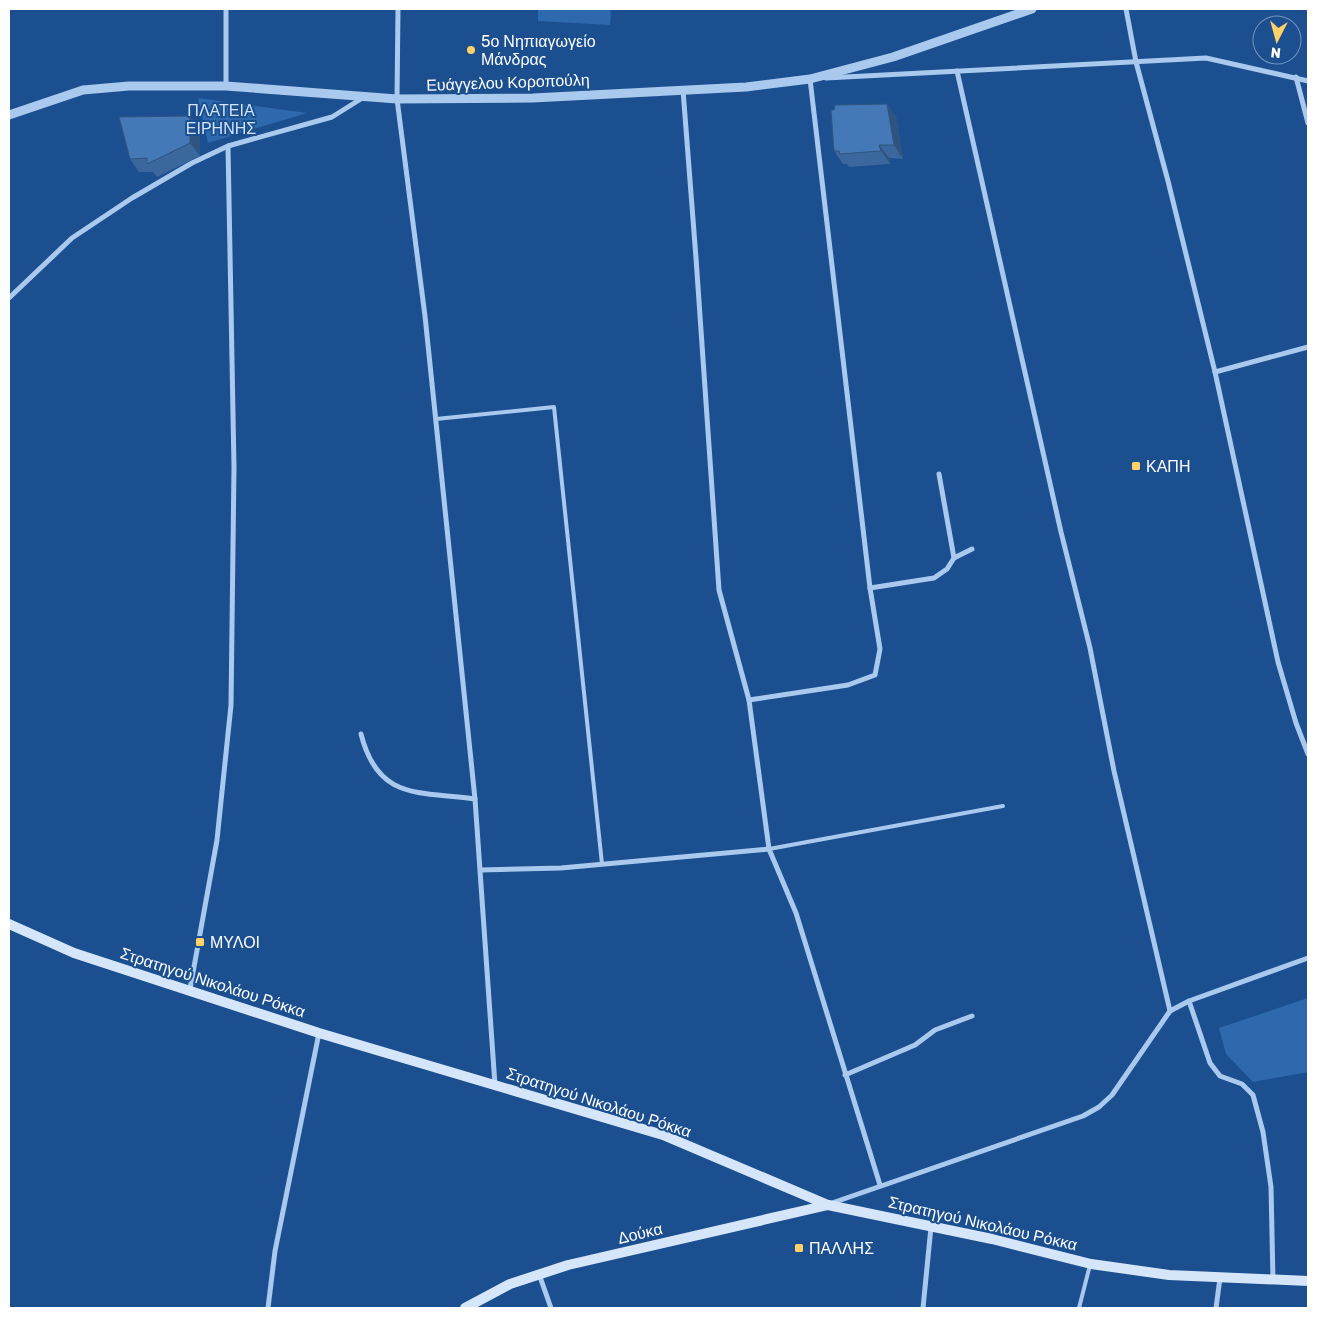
<svg xmlns="http://www.w3.org/2000/svg" width="1317" height="1317" font-family="Rubik,sans-serif">
<style>
.green{fill:#2e69ad}
.lines{fill:none;stroke-linecap:round;stroke-linejoin:round}
.service{stroke:#a9c9ee;stroke-width:4}
.minor{stroke:#a9c9ee;stroke-width:5}
.tertiary{stroke:#a9c9ee;stroke-width:9}
.secondary{stroke:#d6e6fa;stroke-width:10}
.wall{fill:#3a679d}
.shaded-wall{fill:#305480}
.building{fill:#4478b7;stroke:#305480}
.poi-dot{fill:#ffd166;stroke:#1b4f8f;stroke-width:2}
.labels{text-anchor:middle;stroke-width:4;stroke-linejoin:round;paint-order:stroke}
.poi-label{font-size:16px;fill:#fff;stroke:#1b4f8f;text-anchor:start}
.street-label{font-size:16px;fill:#fff;stroke:#1b4f8f}
.park-label{font-size:16px;fill:#cfe3fa;stroke:#1b4f8f}
</style>
<rect width="100%" height="100%" fill="#1b4f8f"/>
<g class="green">
<polygon points="538,9 611,9 610,25 538,21"/>
<polygon points="198,98 307,113 208,143"/>
<polygon points="1308,998 1308,1072 1253,1082 1226,1054 1219,1028"/>
</g>
<g class="lines">
<g class="service">
<polyline points="436,419 554,407 602,864"/>
<polyline points="769,849 1003,806"/>
<polyline points="1079,1308 1090,1265"/>
</g>
<g class="minor">
<polyline points="398,9 397,99 425,316 475,799 495,1085"/>
<polyline points="1126,9 1136,62 1168,181 1215,372 1278,662 1296,723 1308,754"/>
<polyline points="957,71 1061,532 1090,648 1114,771 1170,1011"/>
<polyline points="1296,77 1308,123"/>
<polyline points="826,78 1206,58 1308,81"/>
<polyline points="226,86 226,9"/>
<polyline points="683,90 696,258 719,590 749,700 769,849 796,913 880,1185"/>
<polyline points="9,298 72,238 132,198 192,163 228,146 332,117 364,97"/>
<polyline points="1215,372 1308,347"/>
<polyline points="939,474 954,558"/>
<polyline points="870,588 934,578 947,569 954,558 972,549"/>
<polyline points="749,700 848,685 875,675 880,649 870,588 810,79"/>
<path d="M361,734C378,801 419,791 475,799"/>
<polyline points="481,870 561,868 769,849"/>
<polyline points="190,989 217,840 231,705 234,467 228,146"/>
<polyline points="1189,1001 1210,1063 1220,1076 1242,1084 1253,1095 1263,1132 1271,1187 1273,1281"/>
<polyline points="845,1075 915,1045 935,1030 972,1016"/>
<polyline points="832,1203 1083,1116 1099,1107 1112,1095 1170,1011 1189,1001 1308,958"/>
<polyline points="539,1274 551,1308"/>
<polyline points="268,1308 275,1251 319,1033"/>
<polyline points="923,1308 931,1227"/>
<polyline points="1216,1308 1220,1278"/>
</g>
<polyline class="tertiary" points="9,115 83,90 129,86 226,86 397,99 533,98 746,87 810,79 893,57 1032,9"/>
<g class="secondary">
<polyline points="9,924 74,953 319,1033 663,1135 828,1205 992,1239 1091,1264 1169,1275 1308,1281"/>
<polyline points="465,1308 510,1284 568,1265 828,1205"/>
</g>
</g>
<g class="wall">
<polygon points="887,104 896,117 903,159 889,158 890,164 849,167 847,164 843,164 834,151"/>
<polygon points="190,116 199,129 200,156 157,177 153,172 139,172 130,159"/>
</g>
<g class="shaded-wall">
<polygon points="887,104 896,117 903,159 894,145"/>
<polygon points="190,116 199,129 200,156 190,143"/>
<polygon points="879,145 889,158 890,164 881,151"/>
</g>
<g class="building">
<polygon points="887,104 894,145 879,145 881,151 840,154 839,151 834,151 831,110 834,110 835,105"/>
<polygon points="190,116 190,143 147,164 147,158 130,159 119,117"/>
</g>
<g class="poi-dot">
<circle cx="471" cy="50" r="5"/>
<rect x="1131" y="461" width="10" height="10" rx="2.5"/>
<rect x="195" y="937" width="10" height="10" rx="2.5"/>
<rect x="794" y="1243" width="10" height="10" rx="2.5"/>
</g>
<g class="labels">
<g class="poi-label">
<text x="481" y="47">5ο Νηπιαγωγείο<tspan x="481" dy="18">Μάνδρας</tspan></text>
<text x="1146" y="472">ΚΑΠΗ</text>
<text x="210" y="948">ΜΥΛΟΙ</text>
<text x="809" y="1254">ΠΑΛΛΗΣ</text>
</g>
<g class="street-label">
<text transform="translate(508 82) rotate(-2)" y="6">Ευάγγελου Κοροπούλη</text>
<text transform="translate(213 982) rotate(18)" y="6">Στρατηγού Νικολάου Ρόκκα</text>
<text transform="translate(599 1102) rotate(18)" y="6">Στρατηγού Νικολάου Ρόκκα</text>
<text transform="translate(983 1223) rotate(13)" y="6">Στρατηγού Νικολάου Ρόκκα</text>
<text transform="translate(640 1233) rotate(-13)" y="6">Δούκα</text>
</g>
<g class="park-label">
<text x="221" y="116">ΠΛΑΤΕΙΑ<tspan x="221" dy="18">ΕΙΡΗΝΗΣ</tspan></text>
</g>
</g>
<rect width="1317" height="1317" fill="none" stroke="#ffffff" stroke-width="20"/>
<g transform="translate(1277 40) rotate(186)"><circle r="24" fill="#1b4f8f" stroke="#7695bc"/>
<path d="M0-4L9 19L0 12L-9 19Z" fill="#ffd166"/>
<text y="-8" font-size="14" font-weight="bold" text-anchor="middle" fill="#ffffff">N</text>
</g>
</svg>
